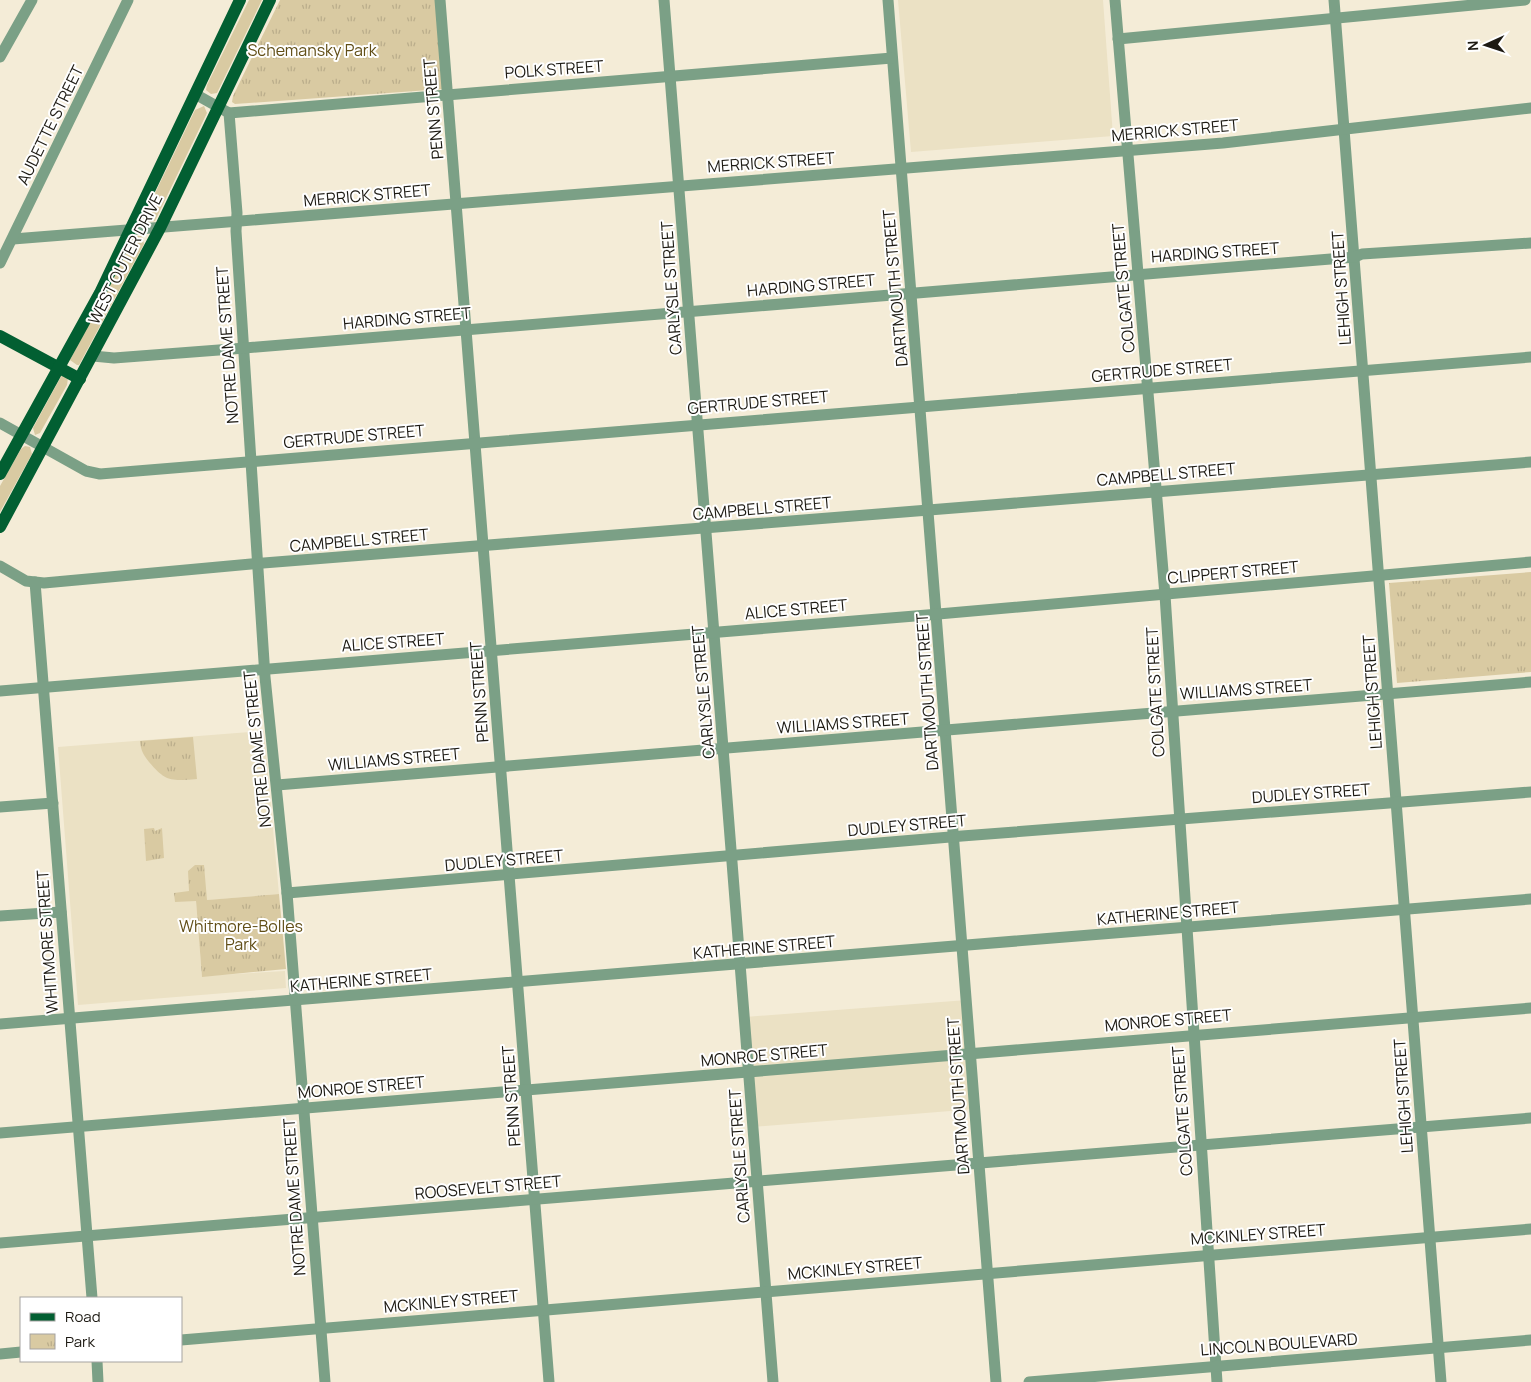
<svg xmlns="http://www.w3.org/2000/svg" width="1531" height="1382" font-family="Manrope,sans-serif">
<style>
.built{fill:#ebe1c4}
.grass{fill:#d9caa2}
.park{fill:url(#park-tufts)}
.lines{fill:none;stroke-linecap:round;stroke-linejoin:round}
.minor{stroke:#7ba086;stroke-width:11}
.major{stroke:#025f32;stroke-width:12}
.labels{text-anchor:middle;stroke-width:4;stroke-linejoin:round;paint-order:stroke}
.park-label{font-size:16px;fill:#614e16;stroke:#fff}
.street-label{font-size:16px;fill:#1d1a13;stroke:#fff}
</style>
<defs>
<pattern id="park-tufts" width="24" height="20" patternUnits="userSpaceOnUse" patternTransform="scale(1.25)"><rect width="24" height="20" fill="#d9caa2"/><path d="M3 7l-1-3M5 7V3M7 7l1-3M15 17l-1-3M17 17v-4M19 17l1-3" fill="none" stroke="#baad8b"/></pattern>
</defs>
<rect width="100%" height="100%" fill="#f4ecd7"/>
<g class="built">
<polygon points="898,0 1103,0 1113,136 911,152"/>
<polygon points="264,731 279,894 196,901 202,976 285,971 286,988 78,1005 58,747"/>
<polygon points="967,1000 975,1109 753,1127 745,1017"/>
</g>
<g class="grass">
<polygon points="249,0 262,0 217,93 211,94 206,90 207,85"/>
<polygon points="204,106 207,113 155,221 147,223 144,219 145,214 195,110"/>
<polygon points="135,236 142,236 144,244 79,365 77,365 70,360"/>
<polygon points="63,373 68,378 67,385 40,433 35,435 33,428"/>
<polygon points="25,446 30,447 32,454 0,512 0,486 21,449"/>
</g>
<g class="park">
<polygon points="280,0 436,0 443,89 235,104 232,102 233,96"/>
<polygon points="1531,572 1531,672 1397,683 1389,583"/>
<path d="M193,737L197,779C171,781 166,782 149,762C143,754 141,751 140,741Z"/>
<polygon points="154,828 155,831 162,828 164,858 146,861 144,829"/>
<polygon points="195,865 204,865 207,900 279,894 286,969 202,977 196,901 175,902 174,893 189,891 188,871"/>
</g>
<g class="lines">
<g class="minor">
<path d="M440,0C480,460 512,921 549,1382"/>
<polyline points="664,0 773,1382"/>
<polyline points="888,0 996,1382"/>
<polyline points="1115,0 1165,595 1217,1382"/>
<polyline points="1334,0 1441,1382"/>
<polyline points="1118,39 1525,0"/>
<polyline points="0,57 32,0"/>
<polyline points="195,94 229,113 892,58"/>
<polyline points="229,113 237,213 236,231 265,677 287,893 325,1382"/>
<polyline points="13,239 1223,143 1531,108"/>
<polyline points="0,263 128,0"/>
<polyline points="93,356 114,358 245,348 1355,257 1362,254 1531,243"/>
<polyline points="0,423 86,471 100,474 1531,357"/>
<polyline points="0,566 26,581 44,583 251,564 1531,462"/>
<polyline points="35,582 92,1298"/>
<polyline points="0,691 927,615 1531,562"/>
<polyline points="277,785 1531,682"/>
<polyline points="0,807 53,803"/>
<polyline points="287,893 962,836 1531,792"/>
<polyline points="0,916 61,912"/>
<polyline points="0,1024 1531,899"/>
<polyline points="0,1133 1531,1008"/>
<polyline points="0,1243 1531,1118"/>
<polyline points="181,1340 1531,1229"/>
<polyline points="0,1354 21,1352"/>
<polyline points="97,1361 98,1382"/>
<polyline points="1029,1382 1531,1340"/>
</g>
<g class="major">
<polyline points="0,336 80,379"/>
<polyline points="0,474 100,293 240,0"/>
<polyline points="0,527 160,228 270,0"/>
</g>
</g>
<g class="labels">
<g class="park-label">
<text x="312" y="56">Schemansky Park</text>
<text x="241" y="932">Whitmore-Bolles<tspan x="241" dy="18">Park</tspan></text>
</g>
<g class="street-label">
<text transform="translate(554 69) rotate(-4)" y="6">POLK STREET</text>
<text transform="translate(433 109) rotate(-95)" y="6">PENN STREET</text>
<text transform="translate(50 125) rotate(-64)" y="6">AUDETTE STREET</text>
<text transform="translate(1175 130) rotate(-5)" y="6">MERRICK STREET</text>
<text transform="translate(771 162) rotate(-4)" y="6">MERRICK STREET</text>
<text transform="translate(367 195) rotate(-5)" y="6">MERRICK STREET</text>
<text transform="translate(1215 252) rotate(-4)" y="6">HARDING STREET</text>
<text transform="translate(125 259) rotate(-63)" y="6">WEST OUTER DRIVE</text>
<text transform="translate(811 285) rotate(-5)" y="6">HARDING STREET</text>
<text transform="translate(671 288) rotate(-94)" y="6">CARLYSLE STREET</text>
<text transform="translate(895 288) rotate(-95)" y="6">DARTMOUTH STREET</text>
<text transform="translate(1123 288) rotate(-95)" y="6">COLGATE STREET</text>
<text transform="translate(1341 288) rotate(-94)" y="6">LEHIGH STREET</text>
<text transform="translate(407 318) rotate(-5)" y="6">HARDING STREET</text>
<text transform="translate(227 345) rotate(-94)" y="6">NOTRE DAME STREET</text>
<text transform="translate(1162 370) rotate(-5)" y="6">GERTRUDE STREET</text>
<text transform="translate(758 402) rotate(-5)" y="6">GERTRUDE STREET</text>
<text transform="translate(354 436) rotate(-5)" y="6">GERTRUDE STREET</text>
<text transform="translate(1166 474) rotate(-5)" y="6">CAMPBELL STREET</text>
<text transform="translate(762 508) rotate(-5)" y="6">CAMPBELL STREET</text>
<text transform="translate(359 540) rotate(-5)" y="6">CAMPBELL STREET</text>
<text transform="translate(1233 572) rotate(-5)" y="6">CLIPPERT STREET</text>
<text transform="translate(796 609) rotate(-5)" y="6">ALICE STREET</text>
<text transform="translate(393 642) rotate(-4)" y="6">ALICE STREET</text>
<text transform="translate(1246 689) rotate(-4)" y="6">WILLIAMS STREET</text>
<text transform="translate(479 692) rotate(-94)" y="6">PENN STREET</text>
<text transform="translate(703 692) rotate(-95)" y="6">CARLYSLE STREET</text>
<text transform="translate(927 692) rotate(-94)" y="6">DARTMOUTH STREET</text>
<text transform="translate(1155 692) rotate(-93)" y="6">COLGATE STREET</text>
<text transform="translate(1372 692) rotate(-94)" y="6">LEHIGH STREET</text>
<text transform="translate(843 723) rotate(-4)" y="6">WILLIAMS STREET</text>
<text transform="translate(257 749) rotate(-96)" y="6">NOTRE DAME STREET</text>
<text transform="translate(394 759) rotate(-5)" y="6">WILLIAMS STREET</text>
<text transform="translate(1311 793) rotate(-4)" y="6">DUDLEY STREET</text>
<text transform="translate(907 825) rotate(-5)" y="6">DUDLEY STREET</text>
<text transform="translate(504 860) rotate(-5)" y="6">DUDLEY STREET</text>
<text transform="translate(1168 913) rotate(-5)" y="6">KATHERINE STREET</text>
<text transform="translate(47 942) rotate(-94)" y="6">WHITMORE STREET</text>
<text transform="translate(764 947) rotate(-5)" y="6">KATHERINE STREET</text>
<text transform="translate(361 980) rotate(-5)" y="6">KATHERINE STREET</text>
<text transform="translate(1168 1020) rotate(-5)" y="6">MONROE STREET</text>
<text transform="translate(764 1055) rotate(-5)" y="6">MONROE STREET</text>
<text transform="translate(361 1087) rotate(-5)" y="6">MONROE STREET</text>
<text transform="translate(511 1096) rotate(-94)" y="6">PENN STREET</text>
<text transform="translate(958 1096) rotate(-94)" y="6">DARTMOUTH STREET</text>
<text transform="translate(1403 1096) rotate(-94)" y="6">LEHIGH STREET</text>
<text transform="translate(1182 1111) rotate(-94)" y="6">COLGATE STREET</text>
<text transform="translate(739 1156) rotate(-94)" y="6">CARLYSLE STREET</text>
<text transform="translate(488 1187) rotate(-5)" y="6">ROOSEVELT STREET</text>
<text transform="translate(294 1197) rotate(-94)" y="6">NOTRE DAME STREET</text>
<text transform="translate(1258 1234) rotate(-4)" y="6">MCKINLEY STREET</text>
<text transform="translate(855 1268) rotate(-5)" y="6">MCKINLEY STREET</text>
<text transform="translate(451 1301) rotate(-5)" y="6">MCKINLEY STREET</text>
<text transform="translate(1279 1344) rotate(-4)" y="6">LINCOLN BOULEVARD</text>
</g>
</g>
<rect x="20" y="1297" width="162" height="65" fill="#ffffff" stroke="#a5a3a1"/>
<rect x="30" y="1313" width="25" height="8" fill="#025f32" stroke="#a5a3a1"/>
<text x="65" y="1322" font-size="15" fill="#1d1a13">Road</text>
<rect x="30" y="1334" width="25" height="15" fill="url(#park-tufts)" stroke="#a5a3a1"/>
<text x="65" y="1347" font-size="15" fill="#1d1a13">Park</text>
<g transform="translate(1486 45) rotate(267)" stroke="#ffffff" stroke-width="4" paint-order="stroke">
<path d="M0-4L9 19L0 12L-9 19Z" fill="#1d1a13"/>
<text y="-8" font-size="14" font-weight="bold" text-anchor="middle" fill="#1d1a13">N</text>
</g>
</svg>
